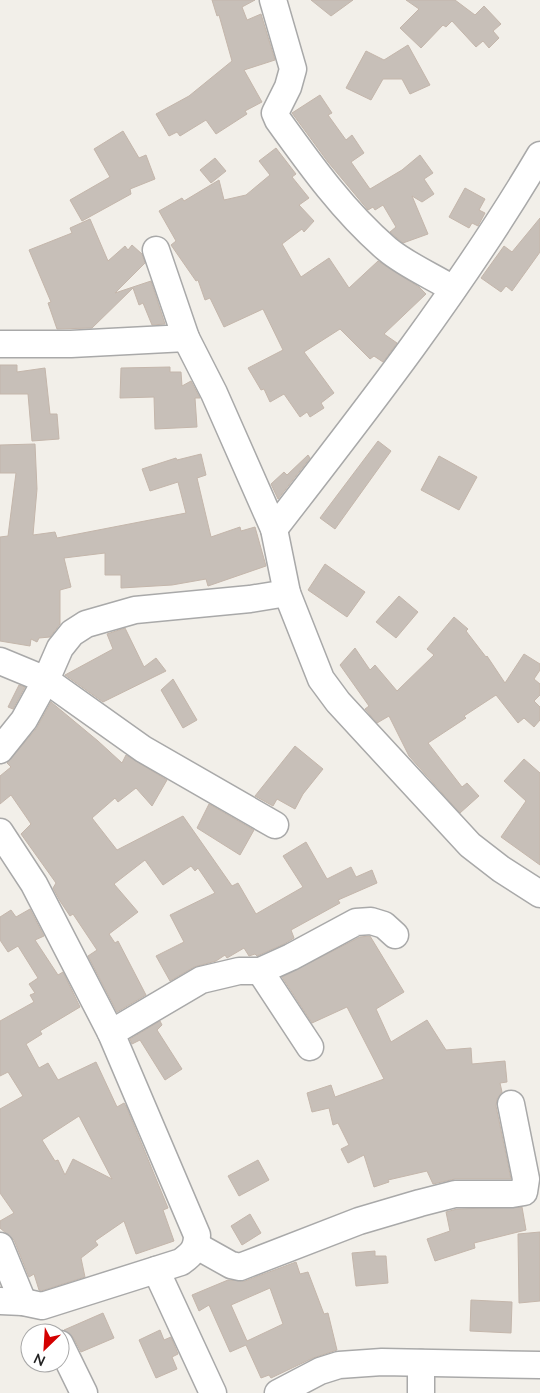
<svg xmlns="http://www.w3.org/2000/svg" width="540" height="1393" font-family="Lato,sans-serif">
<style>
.building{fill:#c7bfb8;stroke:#c4b6ab;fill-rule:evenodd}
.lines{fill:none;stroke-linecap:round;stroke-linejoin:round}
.minor-casing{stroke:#a9a9a9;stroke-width:29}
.minor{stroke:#fff;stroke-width:26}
</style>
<rect width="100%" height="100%" fill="#f2efe9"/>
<g class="building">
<polygon points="212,0 255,0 242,7 247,20 261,14 275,60 244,70 262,102 245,111 247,114 216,134 206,120 180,136 177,132 169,136 156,114 189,96 232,61 219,15 217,16"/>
<polygon points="311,0 353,0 331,16"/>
<polygon points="406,0 455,0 475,15 484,6 501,24 493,31 499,38 489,48 483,41 476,47 452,21 446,27 443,25 421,48 400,28 419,9"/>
<polygon points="408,45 430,85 410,94 402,79 383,79 371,100 346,88 366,51 384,60"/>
<polygon points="320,95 332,113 328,115 346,140 352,135 364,153 351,162 370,189 402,170 420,155 433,173 424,179 434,194 422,202 412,196 428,234 403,243 390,232 396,227 383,205 375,210 373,207 368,210 328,162 292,113"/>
<polygon points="123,131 139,158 146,155 155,179 130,189 131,194 82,221 70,200 110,177 94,149"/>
<polygon points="276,148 296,174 292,177 309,198 299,205 314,221 304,232 302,229 282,244 301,277 329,258 349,288 378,261 419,287 426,294 384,334 397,343 383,362 374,356 370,359 340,329 304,352 334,393 321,403 324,408 310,417 307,412 300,417 284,394 270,402 264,389 261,390 248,368 283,350 263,309 224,327 210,298 205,300 198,280 196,281 171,245 176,241 159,211 182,198 184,201 219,180 224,200 246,195 270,175 259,161"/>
<polygon points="215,158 226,171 211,183 200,170"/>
<polygon points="465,188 485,199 479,210 485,213 478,226 472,223 469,228 449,217"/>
<polygon points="540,218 540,252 512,291 506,286 501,292 481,278 504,246 512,252"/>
<polygon points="90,219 108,261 125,246 128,250 132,245 142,254 145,263 115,293 151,281 165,324 152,325 143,303 139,305 133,288 92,328 57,329 48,303 51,302 29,250 72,233 70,228"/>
<polygon points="0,365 17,365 17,372 45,368 50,414 57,414 59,439 32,441 28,394 0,394"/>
<polygon points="170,367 170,372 181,372 182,386 191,381 200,398 195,398 197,427 155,429 154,397 120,398 121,368"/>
<polygon points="378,441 391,451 335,529 320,518"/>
<polygon points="35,444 37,489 33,535 55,532 57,538 186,513 178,482 150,491 142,469 176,458 177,460 201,454 206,475 197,478 211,537 240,527 241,531 255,527 266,566 208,586 206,579 172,585 121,588 121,575 105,575 105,553 64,558 71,587 60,590 60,624 50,637 39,638 37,642 31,639 30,646 0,641 0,537 8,536 16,473 0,473 0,445"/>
<polygon points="308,455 310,458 278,499 271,484 284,472 287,475"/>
<polygon points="439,456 477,477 459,510 421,490"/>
<polygon points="325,564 365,592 347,617 308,590"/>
<polygon points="399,596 418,612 396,638 376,622"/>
<polygon points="454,617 468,629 466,631 486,657 487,656 505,683 524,654 540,664 540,670 534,679 540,684 540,695 534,701 540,707 540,720 534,727 524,718 518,723 496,695 464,716 466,718 428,743 462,787 467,783 479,796 460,813 409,756 389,716 377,723 365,709 369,706 340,665 355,648 370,670 375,665 397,691 434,655 427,649"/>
<polygon points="125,628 144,667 156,658 166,671 103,702 65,675 113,649 107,634"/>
<polygon points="173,679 197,720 183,728 161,690"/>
<polygon points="19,685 25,687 13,709 8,707"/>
<polygon points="51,702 98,741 122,763 126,755 167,780 152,806 136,788 118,802 115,798 92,818 117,850 183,816 232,886 238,883 256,914 303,887 283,856 306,842 327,879 351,867 356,877 372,870 377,883 338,900 340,903 291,930 294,938 284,944 257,956 255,954 249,956 244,948 227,958 225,955 216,961 194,967 170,981 156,956 184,942 170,915 215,893 198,868 195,871 191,866 163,885 145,860 114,884 138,912 109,934 115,943 118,941 146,995 117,1012 88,956 97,950 73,914 70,916 60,901 53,888 56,883 21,834 31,824 11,795 0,804 0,776 11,767 7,763 36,729"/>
<polygon points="295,746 323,769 303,794 295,809 277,799 273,806 255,796"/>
<polygon points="524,759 540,773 540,865 501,837 526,801 504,781"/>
<polygon points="209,804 254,830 240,855 197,828"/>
<path d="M30,909L44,936L35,940L58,975L63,972L80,1007L40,1031L42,1034L26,1044L39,1068L48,1063L58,1080L96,1062L117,1107L124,1103L126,1106L168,1208L163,1210L174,1241L136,1254L124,1221L95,1241L98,1245L81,1258L85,1277L41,1291L39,1290L34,1274L29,1277L14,1240L0,1228V1221L14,1213L0,1193V1109L23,1096L8,1072L0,1076V1021L34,1002L30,995L35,993L29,984L38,978L18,946L8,952L0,940V917L11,910L16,917ZM79,1116L112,1179L73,1159L65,1175L58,1160L55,1161L42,1140Z"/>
<polygon points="370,936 404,992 376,1009 391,1042 427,1020 446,1050 471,1048 472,1064 505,1061 507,1082 500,1083 502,1092 497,1099 496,1106 511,1179 455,1179 433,1184 427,1171 388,1180 389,1182 374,1187 364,1155 348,1163 341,1149 349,1145 338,1123 333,1125 329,1108 312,1112 307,1093 331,1085 335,1097 384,1079 347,1007 312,1023 282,977 360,937"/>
<polygon points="160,1021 162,1025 157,1030 182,1069 165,1080 140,1040 132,1044 130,1039"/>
<polygon points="258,1160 269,1180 239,1196 228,1176"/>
<polygon points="522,1207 526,1230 474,1243 475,1248 435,1261 427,1239 450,1231 446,1212 457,1209"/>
<polygon points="250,1214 261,1233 242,1245 231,1226"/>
<polygon points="540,1232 540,1301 519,1303 518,1234"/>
<polygon points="375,1251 375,1256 386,1256 388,1283 356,1286 352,1253"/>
<path d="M296,1262L300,1274L308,1272L324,1314L328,1313L337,1350L313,1358L271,1378L269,1375L261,1378L246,1345L230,1352L209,1305L199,1311L192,1295L228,1280L245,1281ZM270,1288L283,1324L247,1341L231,1305Z"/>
<polygon points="471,1300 512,1302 511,1333 470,1331"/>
<polygon points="103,1313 114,1338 81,1352 73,1337 64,1330"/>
<polygon points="160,1330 164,1340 171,1337 176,1349 178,1354 172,1357 177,1369 156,1378 139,1340"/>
</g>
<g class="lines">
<g class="minor-casing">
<g id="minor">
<path d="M273,0L293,69L288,87L275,113L278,120C311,166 344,212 387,249C406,265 432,276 453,289"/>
<polyline points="0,344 71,344 186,338"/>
<path d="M274,529C368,408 462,287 540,155"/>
<polyline points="287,593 321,679 338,702 470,845 501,869 540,894"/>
<polyline points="0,661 46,680 143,749 275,825"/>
<polyline points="0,750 24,720 46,680 60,648 72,633 86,624 135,610 250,599 287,593 274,529 214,393 186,338 156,250"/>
<path d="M0,832L34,884L111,1033L197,1235C197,1249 192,1254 181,1262L42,1306L23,1302L0,1301"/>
<polyline points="260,971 310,1047"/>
<polyline points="111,1033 201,980 239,971 260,971 291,957 356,922 371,921 384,925 395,935"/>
<polyline points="0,1246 23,1302"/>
<polyline points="197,1246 231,1265 240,1267 359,1221 420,1203 455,1194 512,1194 524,1192 526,1179 511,1104"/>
<polyline points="156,1270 213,1393"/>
<polyline points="60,1344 84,1393"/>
<polyline points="421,1363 421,1393"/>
<polyline points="278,1393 320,1371 339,1365 382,1362 540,1365"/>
</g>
</g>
<use href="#minor" class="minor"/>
</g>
<g transform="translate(45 1348) rotate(205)"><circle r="24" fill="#ffffff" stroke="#a7a7a7"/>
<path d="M0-4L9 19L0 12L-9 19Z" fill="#d40000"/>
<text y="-8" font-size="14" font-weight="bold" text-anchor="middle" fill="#222222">N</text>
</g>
</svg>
